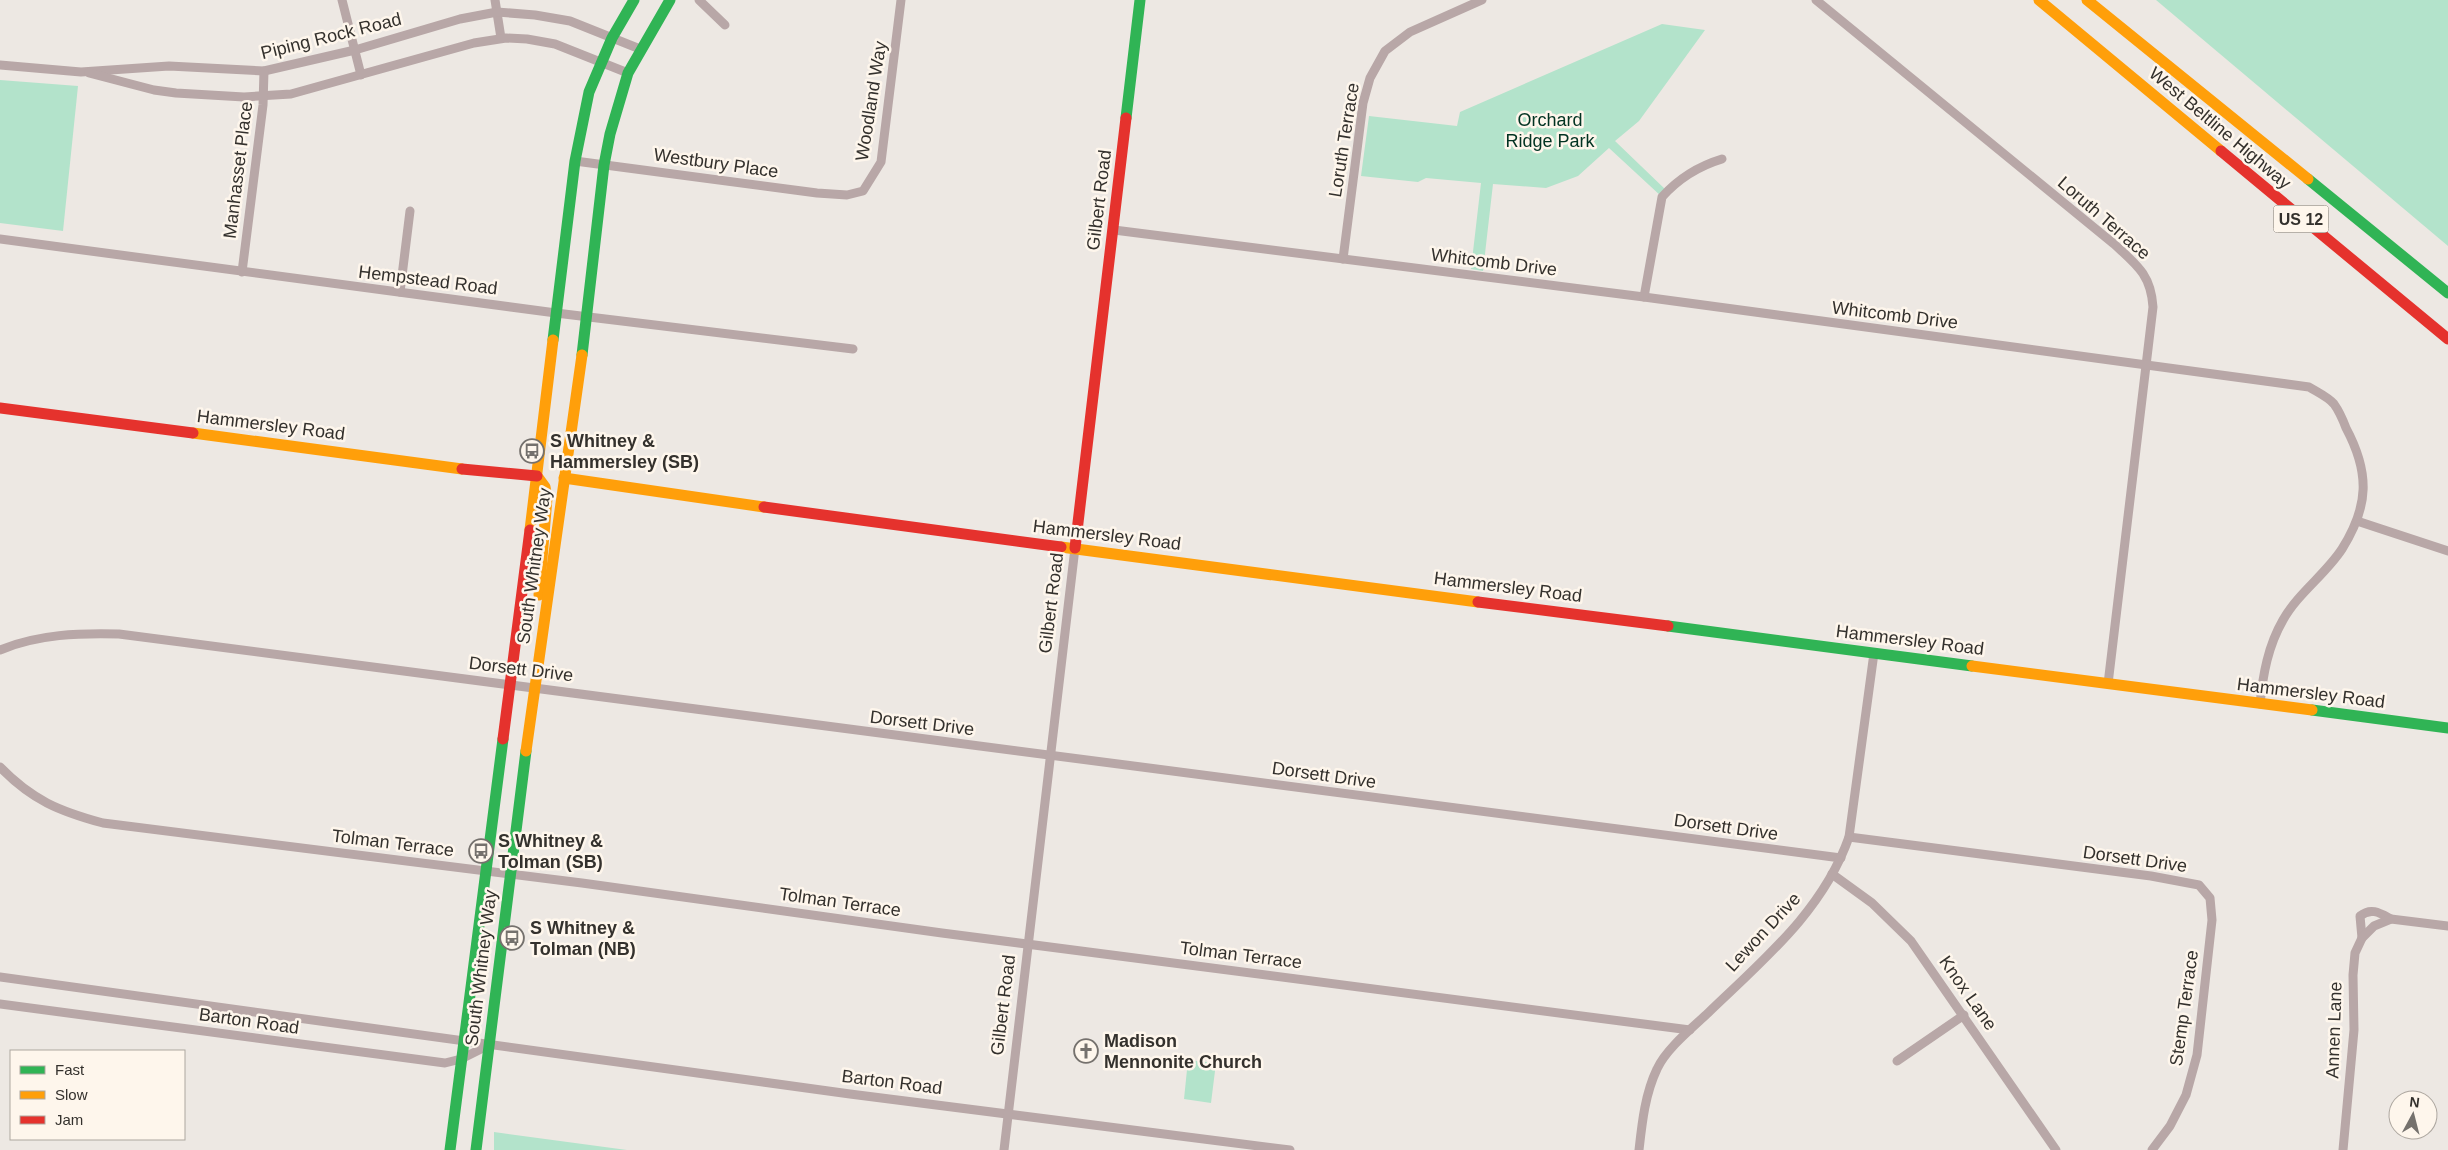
<svg xmlns="http://www.w3.org/2000/svg" width="2448" height="1150" font-family="Helvetica,sans-serif">
<style>
.green{fill:#b3e3cb}
.lines{fill:none;stroke-linecap:round;stroke-linejoin:round}
.street{stroke:#b8a7a7;stroke-width:9}
.fast{stroke:#30b455;stroke-width:11}
.slow{stroke:#ff9f0a;stroke-width:11}
.jam{stroke:#e5322d;stroke-width:11}
.labels{text-anchor:middle;stroke-width:5;stroke-linejoin:round;paint-order:stroke}
.shield{fill:#fef6ec;stroke:#716c66;stroke-width:1}
.shield-label{font-size:16px;font-weight:bold;fill:#34312d}
.street-label{font-size:18px;fill:#34312d;stroke:#fef6ec}
.park-label{font-size:18px;fill:#013322;stroke:#fef6ec}
.poi-label{font-size:18px;font-weight:bold;fill:#34312d;stroke:#fef6ec;text-anchor:start}
</style>
<rect width="100%" height="100%" fill="#ede8e3"/>
<g class="green">
<polygon points="2156,0 2448,0 2448,246"/>
<polygon points="1662,24 1705,30 1639,121 1615,141 1667,191 1662,197 1609,148 1578,176 1546,188 1493,184 1483,271 1471,269 1481,183 1426,178 1418,182 1361,176 1369,116 1457,126 1460,112"/>
<polygon points="0,80 78,86 63,231 0,223"/>
<polygon points="1188,1060 1216,1063 1211,1103 1184,1099"/>
<polygon points="494,1132 627,1150 494,1150"/>
</g>
<g class="lines">
<g class="street">
<polyline points="342,0 361,75"/>
<polyline points="495,0 501,38"/>
<polyline points="699,0 725,25"/>
<path d="M1816,0L2114,244C2137,265 2151,275 2153,307L2108,684"/>
<polyline points="0,65 81,72 169,66 264,71 355,50 460,19 497,12 535,15 570,21 640,49"/>
<polyline points="89,73 154,90 176,93 244,97 291,94 474,43 506,38 527,39 555,44 628,73"/>
<polyline points="575,161 817,193 847,195 863,191 881,162 901,0"/>
<path d="M1114,230L1644,297L2309,387C2317,392 2328,397 2334,404C2339,411 2343,420 2346,428C2370,473 2369,506 2342,549C2325,575 2298,593 2283,620C2268,646 2263,674 2260,704"/>
<polyline points="0,239 556,313 853,349"/>
<polyline points="1343,259 1363,103 1370,78 1385,51 1410,32 1482,0"/>
<polyline points="242,272 263,105 264,71"/>
<polyline points="400,292 410,211"/>
<path d="M1644,297L1662,197C1679,178 1699,166 1722,159"/>
<polyline points="2357,521 2448,551"/>
<path d="M0,650C38,634 80,633 119,634L1841,858"/>
<path d="M0,767C32,800 59,811 103,823L582,883L942,933L1690,1030"/>
<polyline points="1849,837 2151,876 2199,885 2210,898 2212,920 2197,1055 2186,1095 2170,1126 2152,1150"/>
<polyline points="1832,874 1872,903 1911,941 2056,1150"/>
<path d="M2362,938L2360,916C2371,907 2380,913 2391,919"/>
<polyline points="0,977 850,1094 1290,1150"/>
<polyline points="0,1004 445,1063 461,1059 489,1045"/>
<polyline points="1897,1061 1964,1015"/>
<polyline points="1004,1150 1075,548"/>
<path d="M1639,1150C1642,1123 1645,1094 1657,1069C1666,1049 1692,1028 1708,1013C1763,960 1823,911 1849,837L1874,653"/>
<polyline points="2343,1150 2354,1030 2353,975 2355,953 2362,938 2374,926 2391,919 2448,926"/>
</g>
<g class="fast">
<polyline points="1126,118 1140,0"/>
<polyline points="2308,179 2448,293"/>
<polyline points="553,340 575,161 589,92 612,38 634,0"/>
<polyline points="582,355 604,165 610,134 628,73 670,0"/>
<polyline points="1668,626 1972,666"/>
<polyline points="2312,710 2448,728"/>
<polyline points="450,1150 503,739"/>
<polyline points="476,1150 526,751"/>
</g>
<g class="slow">
<polyline points="2039,0 2221,151"/>
<polyline points="2087,0 2308,179"/>
<polyline points="193,433 462,469"/>
<polyline points="537,476 545,487 547,498 539,595"/>
<polyline points="564,478 764,507"/>
<polyline points="530,530 553,340"/>
<polyline points="1061,547 1478,602"/>
<polyline points="1972,666 2312,710"/>
<polyline points="526,751 582,355"/>
</g>
<g class="jam">
<polyline points="2221,151 2448,339"/>
<polyline points="0,408 193,433"/>
<polyline points="462,469 537,476"/>
<polyline points="764,507 1061,547"/>
<polyline points="1075,548 1126,118"/>
<polyline points="1478,602 1668,626"/>
<polyline points="503,739 530,530"/>
</g>
</g>
<defs>
<g id="bus-ring" transform="scale(1.25)"><circle r="9.5" fill="#fef6ec" stroke="#75716d" stroke-width="1.5"/><path d="M-5-6H5V4H4V6H2V4H-2V6H-4V4H-5ZM-3.5-4V0h7V-4ZM-3.5 1.2v1.5H-2V1.2ZM2 1.2v1.5H3.5V1.2Z" fill="#75716d"/></g>
<g id="church-ring" transform="scale(1.25)"><circle r="9.5" fill="#fef6ec" stroke="#75716d" stroke-width="1.5"/><path d="M-1.2-6h2.4v3.5h3.3v2.4h-3.3V6h-2.4V-.1h-3.3v-2.4h3.3Z" fill="#75716d"/></g>
</defs>
<g fill-rule="evenodd">
<use href="#bus-ring" x="532" y="451"/>
<use href="#bus-ring" x="481" y="851"/>
<use href="#bus-ring" x="512" y="938"/>
<use href="#church-ring" x="1086" y="1051"/>
</g>
<g class="labels">
<rect class="shield" x="2273.5" y="205.5" width="55" height="27" rx="4"/>
<g class="shield-label">
<text x="2301" y="225">US 12</text>
</g>
<g class="street-label">
<text transform="translate(331 36) rotate(-14)" y="6">Piping Rock Road</text>
<text transform="translate(871 101) rotate(-81)" y="6">Woodland Way</text>
<text transform="translate(2220 128) rotate(40)" y="6">West Beltline Highway</text>
<text transform="translate(1344 140) rotate(-81)" y="6">Loruth Terrace</text>
<text transform="translate(716 163) rotate(8)" y="6">Westbury Place</text>
<text transform="translate(238 170) rotate(-83)" y="6">Manhasset Place</text>
<text transform="translate(1099 200) rotate(-83)" y="6">Gilbert Road</text>
<text transform="translate(2104 218) rotate(41)" y="6">Loruth Terrace</text>
<text transform="translate(1494 262) rotate(7)" y="6">Whitcomb Drive</text>
<text transform="translate(428 280) rotate(7)" y="6">Hempstead Road</text>
<text transform="translate(1895 315) rotate(7)" y="6">Whitcomb Drive</text>
<text transform="translate(271 425) rotate(7)" y="6">Hammersley Road</text>
<text transform="translate(1107 535) rotate(7)" y="6">Hammersley Road</text>
<text transform="translate(534 566) rotate(-82)" y="6">South Whitney Way</text>
<text transform="translate(1508 587) rotate(7)" y="6">Hammersley Road</text>
<text transform="translate(1051 603) rotate(-83)" y="6">Gilbert Road</text>
<text transform="translate(1910 640) rotate(7)" y="6">Hammersley Road</text>
<text transform="translate(521 669) rotate(7)" y="6">Dorsett Drive</text>
<text transform="translate(2311 693) rotate(7)" y="6">Hammersley Road</text>
<text transform="translate(922 723) rotate(7)" y="6">Dorsett Drive</text>
<text transform="translate(1324 775) rotate(8)" y="6">Dorsett Drive</text>
<text transform="translate(1726 827) rotate(8)" y="6">Dorsett Drive</text>
<text transform="translate(393 843) rotate(7)" y="6">Tolman Terrace</text>
<text transform="translate(2135 859) rotate(8)" y="6">Dorsett Drive</text>
<text transform="translate(840 902) rotate(8)" y="6">Tolman Terrace</text>
<text transform="translate(1763 932) rotate(-47)" y="6">Lewon Drive</text>
<text transform="translate(1241 955) rotate(7)" y="6">Tolman Terrace</text>
<text transform="translate(481 968) rotate(-83)" y="6">South Whitney Way</text>
<text transform="translate(1968 993) rotate(55)" y="6">Knox Lane</text>
<text transform="translate(1003 1005) rotate(-83)" y="6">Gilbert Road</text>
<text transform="translate(2184 1008) rotate(-82)" y="6">Stemp Terrace</text>
<text transform="translate(249 1021) rotate(8)" y="6">Barton Road</text>
<text transform="translate(2334 1030) rotate(-88)" y="6">Annen Lane</text>
<text transform="translate(892 1082) rotate(7)" y="6">Barton Road</text>
</g>
<g class="park-label">
<text x="1550" y="126">Orchard<tspan x="1550" dy="21">Ridge Park</tspan></text>
</g>
<g class="poi-label">
<text x="550" y="447">S Whitney &amp;<tspan x="550" dy="21">Hammersley (SB)</tspan></text>
<text x="498" y="847">S Whitney &amp;<tspan x="498" dy="21">Tolman (SB)</tspan></text>
<text x="530" y="934">S Whitney &amp;<tspan x="530" dy="21">Tolman (NB)</tspan></text>
<text x="1104" y="1047">Madison<tspan x="1104" dy="21">Mennonite Church</tspan></text>
</g>
</g>
<rect x="10" y="1050" width="175" height="90" fill="#fef6ec" stroke="#ada7a0"/>
<rect x="20" y="1066" width="25" height="8" fill="#30b455" stroke="#ada7a0"/>
<text x="55" y="1075" font-size="15" fill="#34312d">Fast</text>
<rect x="20" y="1091" width="25" height="8" fill="#ff9f0a" stroke="#ada7a0"/>
<text x="55" y="1100" font-size="15" fill="#34312d">Slow</text>
<rect x="20" y="1116" width="25" height="8" fill="#e5322d" stroke="#ada7a0"/>
<text x="55" y="1125" font-size="15" fill="#34312d">Jam</text>
<g transform="translate(2413 1115) rotate(7)"><circle r="24" fill="#fef6ec" stroke="#ada7a0"/>
<path d="M0-4L9 19L0 12L-9 19Z" fill="#75716d"/>
<text y="-8" font-size="14" font-weight="bold" text-anchor="middle" fill="#34312d">N</text>
</g>
</svg>
